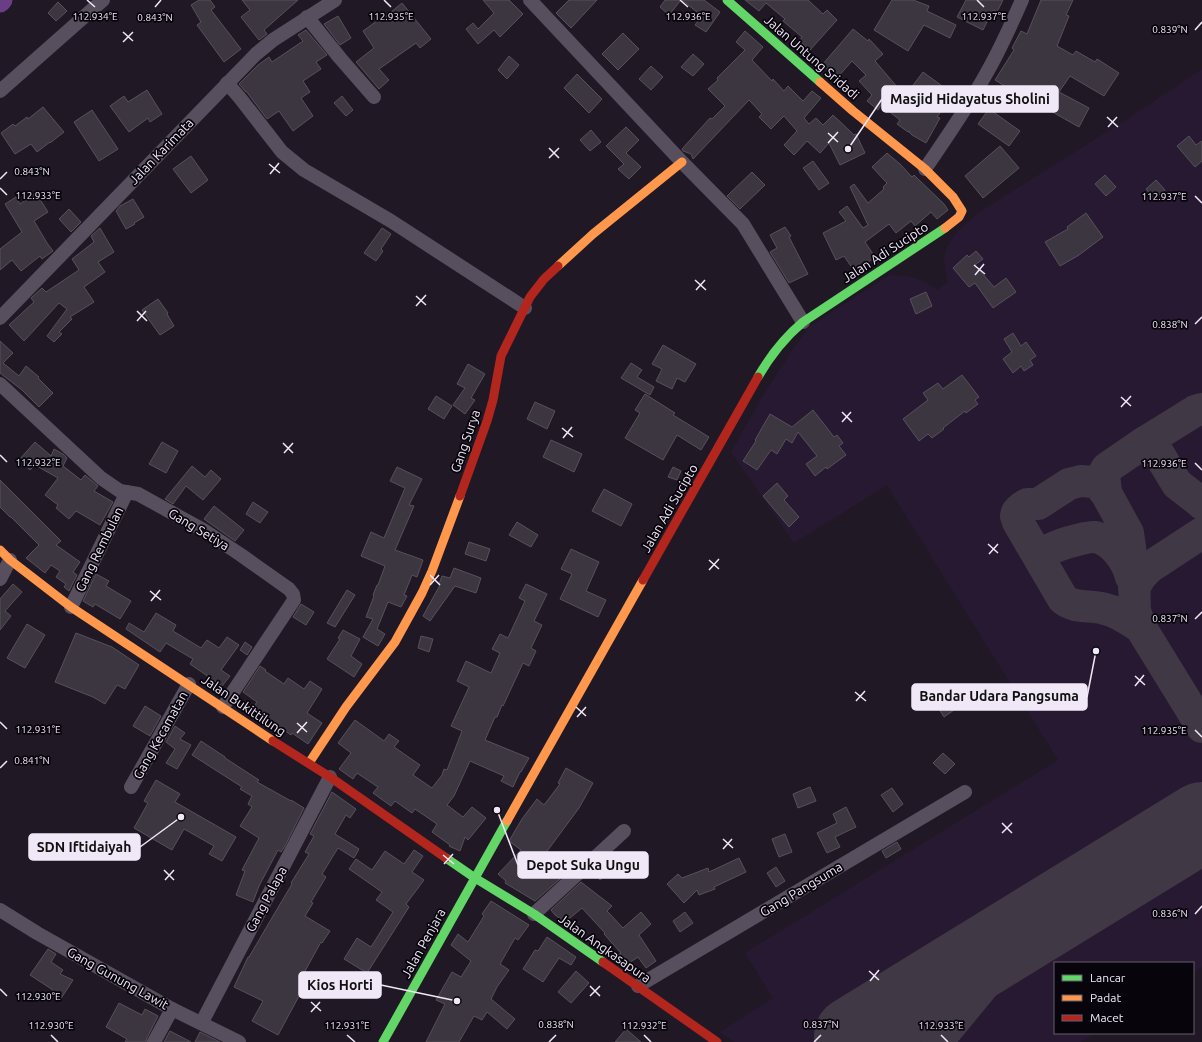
<svg xmlns="http://www.w3.org/2000/svg" width="1202" height="1042" font-family="Ubuntu,sans-serif">
<style>
.built{fill:#281932}
.lines{fill:none;stroke-linecap:round;stroke-linejoin:round}
.river{stroke:#693e85;stroke-width:21}
.taxiway{stroke:#403844;stroke-width:32}
.runway{stroke:#403844;stroke-width:80}
.building{fill:#3c3640;stroke:#57515b}
.street{stroke:#574f5e;stroke-width:14}
.fast{stroke:#63d668;stroke-width:9}
.slow{stroke:#ff974d;stroke-width:9}
.jam{stroke:#b3261e;stroke-width:9}
.ticks{fill:none;stroke:#f0e8f7;stroke-width:1.5}
.labels{text-anchor:middle;stroke-width:3.5;stroke-linejoin:round;paint-order:stroke}
.street-label{font-size:13px;fill:#f0e8f7;stroke:#08040c}
.ticks-label{font-size:10px;text-anchor:middle;fill:#f0e8f7;stroke:#08040c;stroke-width:3.5;stroke-linejoin:round;paint-order:stroke}
.leader{fill:none;stroke:#f0e8f7;stroke-width:1.5}
.callout-dot{fill:#f0e8f7;stroke:#08040c;stroke-width:1.5}
.callout{fill:#f0e8f7;stroke:#f0e8f7;stroke-width:1.5}
.callout-label{font-size:14px;text-anchor:middle;font-weight:bold;fill:#111}
</style>
<rect width="100%" height="100%" fill="#201925"/>
<polygon class="built" points="1202,69 1202,967 1193,972 1193,963 1055,963 1055,1033 1095,1033 1080,1042 734,1042 720,1032 773,998 745,953 1058,760 887,485 794,543 731,452 761,399 793,349 810,326 890,275 905,276 915,278 927,283 937,290 948,282 945,266 944,256 947,247 957,232 978,213 1126,120"/>
<g class="lines">
<polyline class="river" points="0,2 2,0"/>
<g class="taxiway">
<polyline points="1145,442 1154,446 1177,484 1199,501 1202,504"/>
<polyline points="1106,493 1104,473 1107,468 1145,442 1195,411 1202,409"/>
<path d="M1043,565C1043,561 1042,557 1045,553C1048,547 1087,536 1095,537C1113,540 1127,561 1131,577"/>
<polyline points="1134,588 1141,576 1150,567 1202,533"/>
<path d="M1141,628C1129,620 1119,612 1105,609C1090,604 1077,610 1063,599L1018,522L1016,516L1017,512L1021,508L1027,504H1038L1069,484L1081,481L1093,482L1100,486L1106,493L1128,533L1134,574L1135,611L1141,628L1202,727"/>
<polyline points="861,1032 868,1042"/>
<polyline points="937,1042 1007,957 1051,915"/>
</g>
<polyline class="runway" points="854,1036 1202,822"/>
</g>
<g class="building">
<polygon points="199,0 210,0 215,7 211,10 241,49 224,62 197,25 201,22 191,5"/>
<polygon points="242,0 298,0 264,30 267,34 259,40 241,17 250,10"/>
<polygon points="483,0 509,0 523,14 500,37 494,30 478,44 466,29 473,23 478,29 494,13"/>
<polygon points="569,0 597,0 571,28 556,13"/>
<polygon points="665,0 681,0 669,15 660,7"/>
<polygon points="682,0 704,0 720,12 706,32 695,25 702,16"/>
<polygon points="745,0 808,0 823,14 827,10 837,20 810,50 799,41 802,37 783,21 785,19 766,3 759,11"/>
<polygon points="892,0 913,0 929,6 927,11 956,25 950,38 924,25 908,51 874,30"/>
<polygon points="966,0 1003,0 997,12 993,10 983,30 957,17"/>
<polygon points="1041,0 1073,0 1066,15 1069,16 1057,46 1073,55 1076,51 1095,62 1097,59 1119,73 1104,96 1070,76 1059,92 1089,108 1079,127 1056,114 1025,94 1023,97 995,80 1014,50 1012,48 1021,31 1027,34"/>
<polygon points="58,2 67,11 56,21 48,13"/>
<polygon points="402,3 431,39 420,48 416,43 379,69 389,80 379,89 356,62 374,48 363,31 384,16 385,17"/>
<polygon points="338,16 351,38 340,45 324,24"/>
<polygon points="853,29 868,41 869,39 883,54 875,61 898,88 900,86 908,92 923,72 953,94 937,117 940,118 926,143 912,135 909,132 910,131 908,132 897,124 900,120 881,105 878,110 867,101 872,95 859,81 866,75 852,61 837,78 822,65"/>
<polygon points="306,30 327,55 316,62 321,69 303,81 310,92 301,98 313,116 293,131 279,111 267,119 246,91 246,92 239,84 258,65 269,57 272,62 303,41 298,35"/>
<polygon points="745,31 763,47 752,60 772,81 773,79 784,91 788,86 803,101 812,91 821,98 804,118 809,124 816,118 823,125 833,115 854,135 856,134 865,153 840,165 829,143 820,153 807,141 794,155 784,145 797,131 784,116 771,129 759,117 762,114 749,100 693,159 691,154 683,151 682,149 710,118 712,119 725,106 708,89 718,80 717,78 745,50 736,42"/>
<polygon points="623,33 639,49 618,70 602,54"/>
<polygon points="693,54 704,64 693,76 681,67"/>
<polygon points="509,56 519,65 507,79 498,70"/>
<polygon points="651,66 663,77 651,90 639,79"/>
<polygon points="577,74 602,99 589,113 564,88"/>
<polygon points="147,90 162,114 150,122 148,118 129,132 110,106 124,96 128,102"/>
<polygon points="342,96 353,110 346,116 334,103"/>
<polygon points="43,107 64,132 50,143 50,142 37,152 31,144 15,154 1,133 13,124 15,126 27,117 28,119"/>
<polygon points="989,109 1020,131 1009,146 978,124"/>
<polygon points="92,110 118,149 99,161 74,122"/>
<polygon points="626,127 639,140 626,153 641,167 629,179 618,169 624,164 606,146"/>
<polygon points="591,130 601,142 590,151 580,140"/>
<polygon points="1189,136 1196,145 1202,141 1202,161 1195,167 1177,146"/>
<polygon points="1000,146 1019,168 983,198 965,176"/>
<polygon points="887,153 900,164 912,177 914,175 917,178 944,204 948,210 937,219 931,212 915,226 911,221 896,233 889,224 865,242 875,257 855,272 844,256 836,260 823,233 846,221 839,212 847,206 863,228 868,225 850,187 854,184 868,203 884,189 883,187 887,183 872,167"/>
<polygon points="191,156 208,180 191,193 173,169"/>
<polygon points="813,161 829,183 819,190 803,168"/>
<polygon points="752,172 765,185 740,209 727,196"/>
<polygon points="1105,175 1116,187 1106,196 1095,184"/>
<polygon points="1156,180 1165,190 1154,199 1146,189"/>
<polygon points="36,193 48,212 34,221 47,243 53,251 42,259 40,256 21,271 12,260 0,270 0,249 22,232 5,204 16,197 20,204"/>
<polygon points="133,199 144,217 134,223 135,224 126,229 116,211 120,206"/>
<polygon points="69,209 81,222 71,232 59,219"/>
<polygon points="1086,213 1103,237 1079,255 1060,266 1045,242 1068,229 1067,227"/>
<polygon points="785,227 791,236 789,237 808,274 789,283 770,252 777,248 770,235"/>
<polygon points="100,228 114,252 98,262 105,272 84,287 94,302 70,317 72,319 59,332 62,334 54,342 47,336 67,309 59,303 24,341 9,325 34,302 31,298 42,288 46,292 79,270 72,259 94,242 91,236"/>
<polygon points="382,228 391,234 381,249 383,251 376,261 364,253"/>
<polygon points="976,251 983,259 975,265 994,287 1006,278 1016,292 993,308 975,283 969,287 953,268 967,255 969,257"/>
<polygon points="926,292 932,306 916,314 910,299"/>
<polygon points="158,299 168,313 167,314 174,326 160,335 142,310"/>
<polygon points="1013,333 1021,346 1026,342 1036,356 1030,360 1033,365 1024,371 1021,366 1013,373 1003,359 1012,352 1004,339"/>
<polygon points="0,341 13,353 3,363 19,376 26,366 39,377 38,378 53,393 39,407 22,390 0,373"/>
<polygon points="663,345 696,364 685,382 677,378 672,389 656,381 662,369 652,364"/>
<polygon points="631,363 642,370 637,377 654,387 650,395 621,378"/>
<polygon points="468,364 485,374 471,398 475,400 465,414 453,405 465,388 457,384"/>
<polygon points="962,375 979,397 975,400 978,404 966,413 965,411 943,428 944,429 932,438 928,434 919,441 903,419 928,400 923,393 938,383 943,389"/>
<polygon points="645,394 675,413 673,415 709,437 701,450 677,435 663,460 625,438 640,413 635,410"/>
<polygon points="436,396 452,406 444,419 428,409"/>
<polygon points="535,402 555,411 547,429 527,419"/>
<polygon points="813,410 834,437 837,435 843,443 839,446 846,455 827,469 826,467 815,476 806,464 817,456 798,432 792,443 786,439 777,454 771,450 757,470 743,461 756,441 755,440 770,414 792,427"/>
<polygon points="551,440 582,454 574,472 543,457"/>
<polygon points="35,442 51,456 54,449 63,454 67,458 63,466 81,480 85,475 98,486 94,491 113,502 100,525 76,511 69,519 56,508 58,505 45,495 58,478 35,465 30,470 19,460"/>
<polygon points="162,442 178,451 166,473 149,464"/>
<polygon points="192,466 205,477 211,470 221,479 203,500 186,486 173,504 165,499"/>
<polygon points="397,467 422,479 409,505 414,506 395,550 423,560 417,577 412,575 404,595 407,596 401,607 388,602 377,629 385,634 378,646 363,637 373,619 366,617 374,596 373,595 377,585 378,585 385,566 361,556 371,532 384,538 405,488 390,481"/>
<polygon points="673,467 681,471 677,480 668,477"/>
<polygon points="0,480 61,541 56,545 80,562 73,572 77,575 69,591 64,587 66,584 56,577 60,571 51,565 45,573 26,558 39,545 11,517 10,517 0,507"/>
<polygon points="777,483 788,496 784,500 799,517 789,527 763,496"/>
<polygon points="604,489 632,504 621,526 592,511"/>
<polygon points="253,502 268,512 260,523 246,514"/>
<polygon points="214,506 244,530 235,541 204,519"/>
<polygon points="517,522 538,535 531,547 509,535"/>
<polygon points="469,542 490,549 486,561 465,554"/>
<polygon points="571,549 599,562 586,591 606,600 598,617 560,599 572,574 561,569"/>
<polygon points="454,568 481,578 476,593 455,586 430,621 423,616 440,585 439,584 442,576 450,578"/>
<polygon points="96,574 109,581 106,586 131,601 120,619 95,604 93,607 83,601"/>
<polygon points="13,584 22,592 5,611 11,616 0,630 0,599"/>
<polygon points="526,584 547,594 534,621 542,625 531,648 536,651 529,666 523,663 503,706 502,705 497,717 495,717 485,740 529,758 521,772 520,772 513,787 501,781 504,776 470,761 454,796 447,805 463,817 472,807 486,818 468,840 465,837 460,851 451,847 449,846 450,845 432,832 437,824 415,809 412,813 395,801 391,806 373,793 378,787 357,773 353,779 339,769 351,753 338,743 355,720 384,741 389,734 399,741 394,747 420,765 413,775 432,788 442,775 444,769 447,770 462,731 451,726 469,687 457,681 466,661 491,673 500,653 492,649 500,634 508,638 525,601 519,598"/>
<polygon points="347,590 355,595 335,627 327,623"/>
<polygon points="301,604 314,612 306,625 293,617"/>
<polygon points="156,613 176,625 173,631 201,648 207,640 219,648 227,637 239,645 221,670 230,676 222,686 190,664 193,659 166,643 160,652 126,629 129,623 144,632"/>
<polygon points="27,624 45,635 25,668 7,658"/>
<polygon points="343,630 360,639 351,656 362,664 354,677 327,659 340,639 338,638"/>
<polygon points="76,633 112,647 139,665 125,689 117,685 105,704 93,697 55,682"/>
<polygon points="421,636 433,639 429,652 418,648"/>
<polygon points="245,642 252,647 247,655 240,650"/>
<polygon points="260,666 266,670 265,671 284,684 288,678 304,689 310,681 322,689 307,713 322,723 308,744 292,733 291,735 262,714 261,715 252,709 257,702 243,692"/>
<polygon points="948,703 954,710 944,717 939,709"/>
<polygon points="145,706 161,716 150,736 133,726"/>
<polygon points="175,726 185,733 180,739 191,745 177,769 166,763 175,749 166,742"/>
<polygon points="201,741 225,757 225,758 259,780 257,782 291,801 291,800 304,808 285,846 281,852 278,850 259,886 253,902 236,895 245,871 242,870 259,838 240,826 252,807 248,804 252,796 240,789 242,787 192,755"/>
<polygon points="943,753 955,764 945,774 933,763"/>
<polygon points="566,768 593,783 579,808 545,854 568,872 535,901 505,883 506,881 498,874 521,850 509,841 522,819 537,799 544,805 560,784 558,783"/>
<polygon points="156,780 180,794 175,802 236,837 222,861 209,854 214,846 184,829 172,850 134,828 148,803 144,801"/>
<polygon points="810,787 816,801 798,808 793,794"/>
<polygon points="892,788 903,804 893,812 881,795"/>
<polygon points="332,792 356,809 350,818 346,815 335,834 359,849 354,858 338,848 322,874 326,877 311,902 313,903 305,916 330,931 322,943 321,942 299,982 305,985 278,1035 252,1021 263,1001 234,987 248,957 249,957 273,916 292,884 291,883 309,854 305,852 314,836 310,834"/>
<polygon points="846,807 856,827 835,837 840,847 827,853 817,833 837,823 833,814"/>
<polygon points="785,834 792,852 779,857 772,839"/>
<polygon points="897,842 901,849 886,858 882,851"/>
<polygon points="414,850 423,856 412,872 424,880 406,904 409,907 367,973 344,959 357,938 371,947 393,912 376,900 382,892 349,869 356,859 372,870 385,851 404,864"/>
<polygon points="739,858 746,872 714,887 715,889 699,895 697,890 684,903 667,884 678,874 682,878 708,868 709,872"/>
<polygon points="603,862 611,871 600,880 593,871"/>
<polygon points="776,867 785,881 776,887 767,873"/>
<polygon points="581,882 612,906 607,911 623,928 641,912 651,924 639,935 656,961 646,968 638,957 626,965 615,957 621,953 604,934 605,933 582,908 565,922 555,915 551,910"/>
<polygon points="491,901 529,925 518,940 515,938 500,964 509,970 497,987 491,999 515,1019 507,1029 487,1012 482,1020 474,1016 459,1042 426,1042 445,1004 436,1000 452,972 461,977 471,961 451,945 458,934 468,942 484,916 482,914"/>
<polygon points="685,912 693,923 680,932 673,921"/>
<polygon points="547,937 576,957 571,965 559,958 543,982 523,969 535,950 538,951"/>
<polygon points="48,949 56,954 51,962 63,970 60,974 73,980 60,1000 50,994 53,990 30,975"/>
<polygon points="576,971 589,983 571,1003 558,992"/>
<polygon points="119,1003 142,1015 145,1009 158,1016 147,1038 146,1042 125,1042 127,1039 106,1027"/>
<polygon points="626,1029 641,1042 615,1042"/>
<polygon points="170,1031 191,1042 164,1042"/>
<polygon points="200,1032 220,1042 195,1042"/>
</g>
<g class="lines">
<g class="street">
<polyline points="530,0 682,162 743,224 803,322"/>
<polyline points="307,17 340,58 374,97"/>
<polyline points="227,83 240,98 282,152 304,170 391,221 525,308"/>
<polyline points="0,91 103,0"/>
<path d="M925,169C946,138 968,107 986,74C1000,50 1011,25 1022,0"/>
<polyline points="0,318 256,54 273,40 335,0"/>
<polyline points="0,384 101,478 120,491 138,494 205,531 241,555 289,589 293,594 294,600 223,707"/>
<polyline points="0,579 10,560"/>
<polyline points="71,607 127,492"/>
<polyline points="131,787 189,684"/>
<polyline points="0,910 37,933 172,1009 239,1042"/>
<polyline points="534,914 624,831"/>
<polyline points="638,986 965,792"/>
<polyline points="202,1022 330,777"/>
<polyline points="154,1042 172,1009"/>
</g>
<g class="fast">
<polyline points="727,0 820,82"/>
<path d="M758,377C770,356 784,338 803,322L945,228"/>
<polyline points="446,858 475,878 534,914 603,962"/>
<polyline points="383,1042 507,821"/>
</g>
<g class="slow">
<polyline points="820,82 853,111 925,169 953,197 962,211 959,217 945,228"/>
<polyline points="558,266 593,234 682,162"/>
<polyline points="0,550 10,560 71,607 273,741"/>
<polyline points="309,763 346,707 395,642 422,593 432,571 460,496"/>
<polyline points="507,821 643,580"/>
</g>
<g class="jam">
<polyline points="460,496 487,421 493,400 501,356 530,297 544,279 558,266"/>
<polyline points="643,580 758,377"/>
<polyline points="273,741 330,777 446,858"/>
<polyline points="603,962 717,1042"/>
</g>
</g>
<path class="ticks" d="M87,0L95,7M384,0L391,7M680,0L688,7M977,0L984,7M155,7L161,0M1195,30L1202,22M123,32L133,41M123,42L133,32M1107,117L1118,127M1108,127L1117,117M828,133L838,142M828,143L838,132M549,148L559,158M549,158L559,148M269,164L280,173M270,174L279,163M0,179L7,172M0,188L7,195M1195,196L1202,203M974,265L985,274M975,275L984,264M695,280L706,290M696,290L705,280M416,296L426,305M416,306L426,295M137,311L147,321M137,321L146,311M1195,324L1202,317M1121,397L1131,406M1121,407L1131,396M842,412L852,422M842,422L851,412M562,428L573,437M563,438L572,427M283,443L293,453M284,453L293,443M0,455L7,462M1195,463L1202,470M988,544L998,553M989,554L998,544M709,560L719,569M709,570L719,559M430,575L440,585M430,585L439,575M150,591L161,600M151,601L160,590M1195,619L1202,612M1135,676L1145,685M1135,686L1144,675M855,692L866,701M856,701L865,691M576,707L586,716M577,717L586,707M0,722L7,729M297,723L307,732M1195,730L1202,737M297,733L307,722M0,768L7,761M1002,823L1012,833M1002,833L1012,823M723,839L733,848M723,849L732,839M443,855L454,864M444,864L453,854M164,870L174,880M165,880L174,870M1195,914L1202,906M869,971L879,980M870,981L879,970M590,986L600,996M0,989L7,996M590,996L600,986M311,1002L321,1011M311,1012L320,1002M51,1035L58,1042M347,1035L355,1042M644,1035L651,1042M941,1035L948,1042M549,1042L556,1035M814,1042L821,1035"/>
<g class="labels">
<g class="street-label">
<text transform="translate(812 57) rotate(41)" y="5">Jalan Untung Sridadi</text>
<text transform="translate(161 151) rotate(-46)" y="5">Jalan Karimata</text>
<text transform="translate(885 252) rotate(-33)" y="5">Jalan Adi Sucipto</text>
<text transform="translate(465 441) rotate(-71)" y="5">Gang Surya</text>
<text transform="translate(669 508) rotate(-60)" y="5">Jalan Adi Sucipto</text>
<text transform="translate(199 529) rotate(31)" y="5">Gang Setiya</text>
<text transform="translate(99 549) rotate(-64)" y="5">Gang Rembulan</text>
<text transform="translate(244 705) rotate(34)" y="5">Jalan Bukittilung</text>
<text transform="translate(160 735) rotate(-61)" y="5">Gang Kecamatan</text>
<text transform="translate(801 889) rotate(-31)" y="5">Gang Pangsuma</text>
<text transform="translate(266 899) rotate(-62)" y="5">Gang Palapa</text>
<text transform="translate(423 943) rotate(-61)" y="5">Jalan Penjara</text>
<text transform="translate(605 948) rotate(35)" y="5">Jalan Angkasapura</text>
<text transform="translate(118 978) rotate(29)" y="5">Gang Gunung Lawit</text>
</g>
</g>
<g class="ticks-label">
<text x="95" y="20">112.934°E</text>
<text x="391" y="20">112.935°E</text>
<text x="688" y="20">112.936°E</text>
<text x="984" y="20">112.937°E</text>
<text x="155" y="21">0.843°N</text>
<text x="1170" y="33">0.839°N</text>
<text x="32" y="175">0.843°N</text>
<text x="38" y="199">112.933°E</text>
<text x="1164" y="200">112.937°E</text>
<text x="1170" y="328">0.838°N</text>
<text x="38" y="466">112.932°E</text>
<text x="1164" y="467">112.936°E</text>
<text x="1170" y="622">0.837°N</text>
<text x="38" y="733">112.931°E</text>
<text x="1164" y="734">112.935°E</text>
<text x="32" y="764">0.841°N</text>
<text x="1170" y="917">0.836°N</text>
<text x="38" y="1000">112.930°E</text>
<text x="556" y="1028">0.838°N</text>
<text x="821" y="1028">0.837°N</text>
<text x="51" y="1029">112.930°E</text>
<text x="347" y="1029">112.931°E</text>
<text x="644" y="1029">112.932°E</text>
<text x="941" y="1029">112.933°E</text>
</g>
<path class="leader" d="M848 149L882 99M1096 651L1087 697M181 817L140 847M497 810L518 865M457 1001L381 985"/>
<g class="callout-dot">
<circle cx="848" cy="149" r="4"/>
<circle cx="1096" cy="651" r="4"/>
<circle cx="181" cy="817" r="4"/>
<circle cx="497" cy="810" r="4"/>
<circle cx="457" cy="1001" r="4"/>
</g>
<g class="callout">
<rect x="882" y="86" width="176" height="26" rx="4"/>
<rect x="912" y="684" width="175" height="26" rx="4"/>
<rect x="29" y="834" width="111" height="26" rx="4"/>
<rect x="518" y="852" width="130" height="26" rx="4"/>
<rect x="299" y="972" width="82" height="26" rx="4"/>
</g>
<g class="callout-label">
<text x="970" y="104">Masjid Hidayatus Sholini</text>
<text x="999" y="701">Bandar Udara Pangsuma</text>
<text x="84" y="852">SDN Iftidaiyah</text>
<text x="583" y="870">Depot Suka Ungu</text>
<text x="340" y="990">Kios Horti</text>
</g>
<rect x="1054" y="962" width="140" height="72" fill="#08040c" stroke="#655f6a"/>
<rect x="1062" y="975" width="20" height="6" fill="#63d668" stroke="#655f6a"/>
<text x="1090" y="982" font-size="12" fill="#f0e8f7">Lancar</text>
<rect x="1062" y="995" width="20" height="6" fill="#ff974d" stroke="#655f6a"/>
<text x="1090" y="1002" font-size="12" fill="#f0e8f7">Padat</text>
<rect x="1062" y="1015" width="20" height="6" fill="#b3261e" stroke="#655f6a"/>
<text x="1090" y="1022" font-size="12" fill="#f0e8f7">Macet</text>
</svg>
